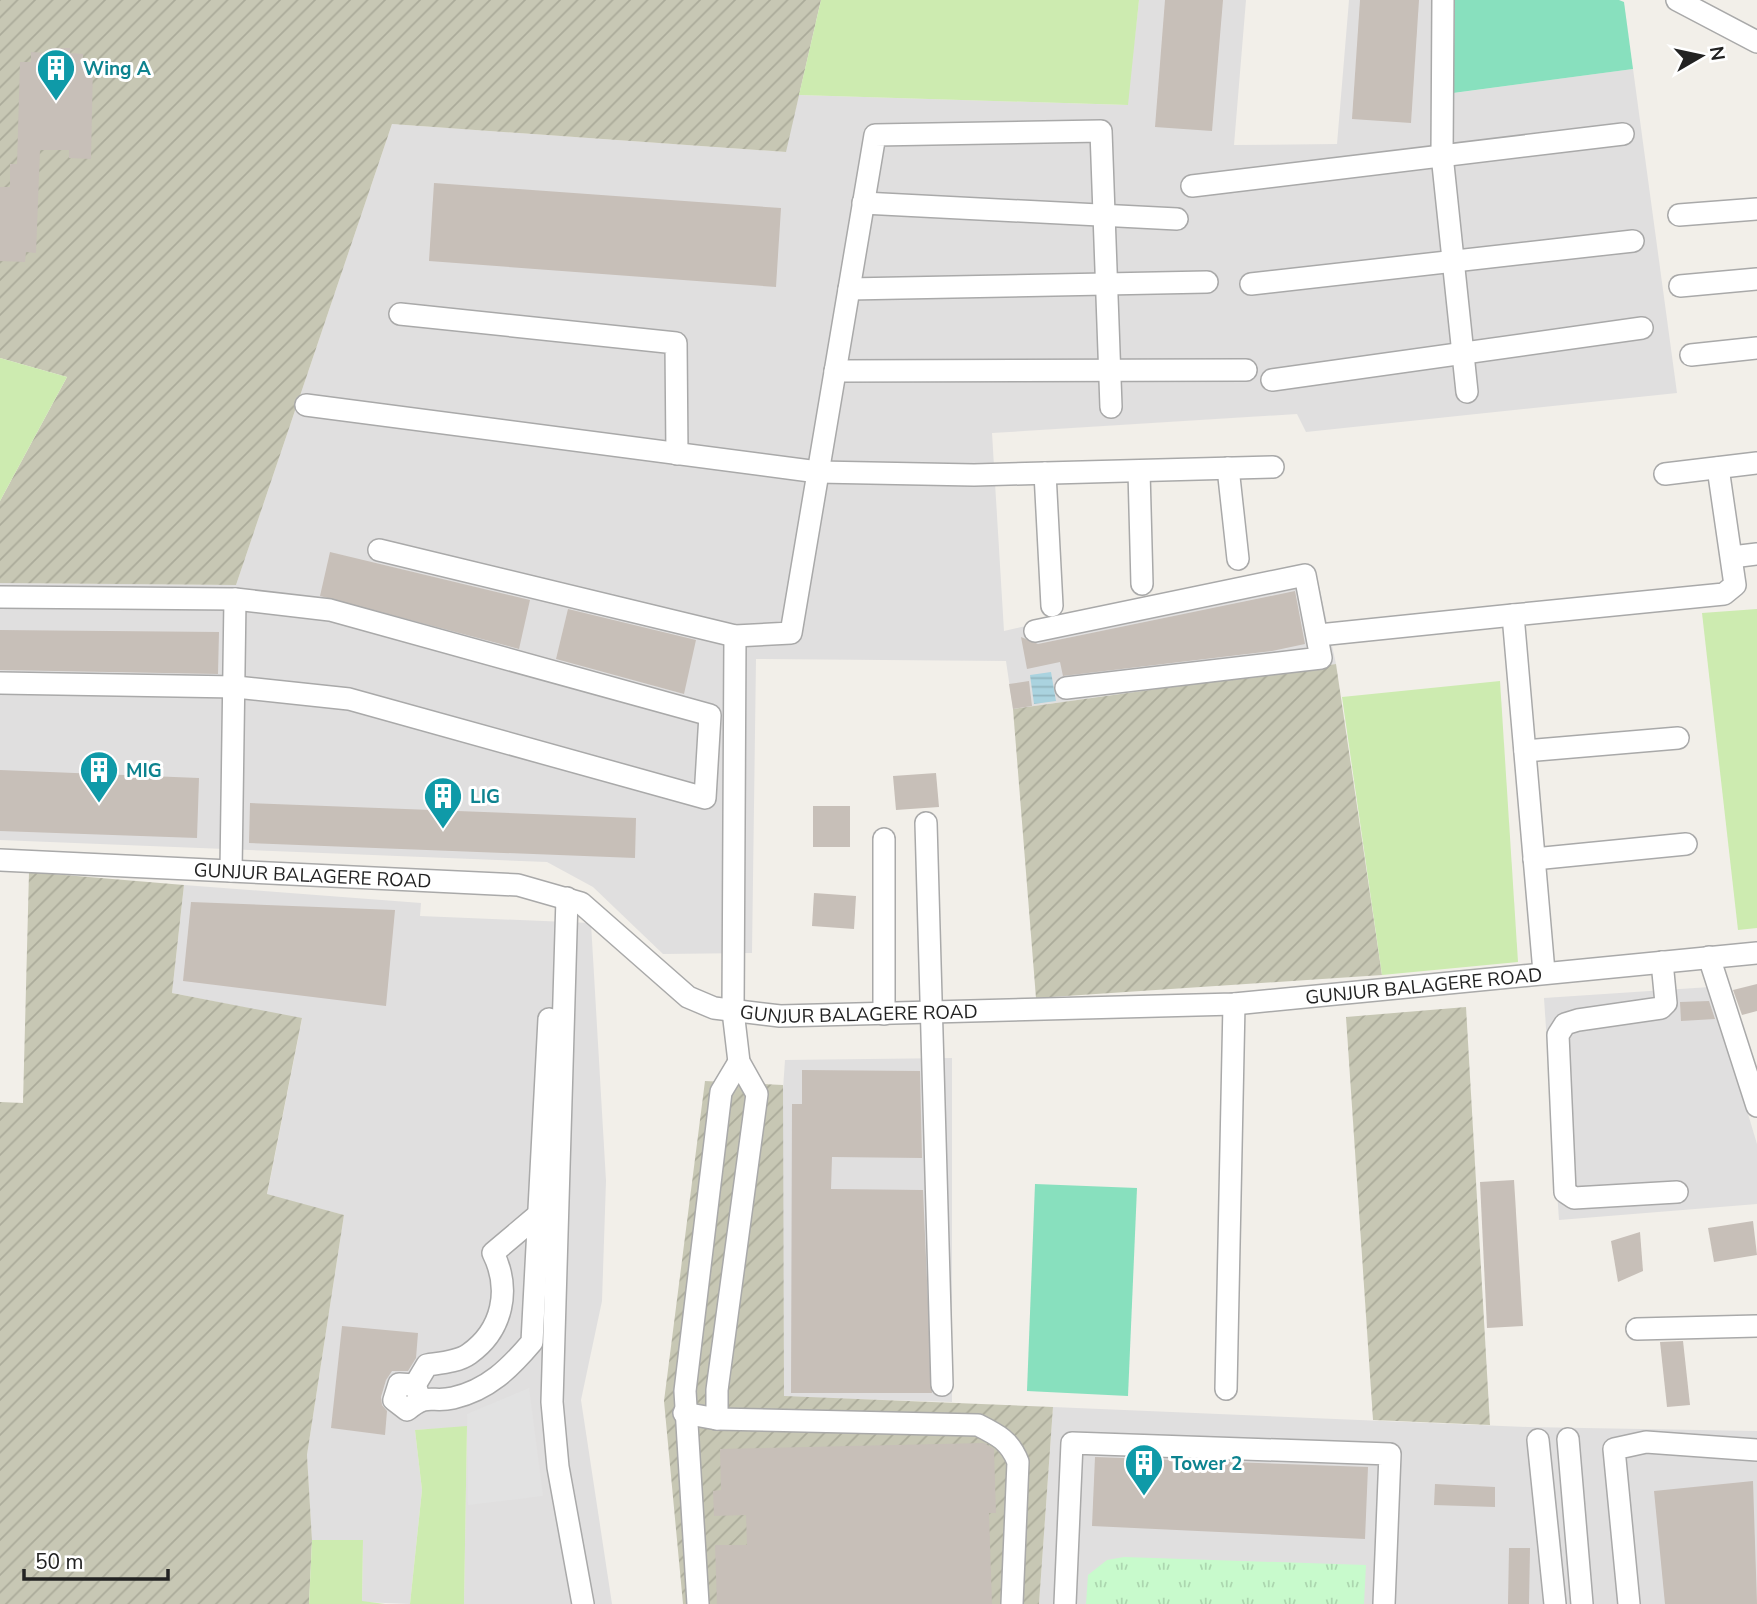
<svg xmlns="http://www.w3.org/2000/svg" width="1757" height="1604" font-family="'Nunito Sans',sans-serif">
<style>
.residential{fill:#e0dfdf}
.construction{fill:url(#construction-furrows)}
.grass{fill:#cdebb0}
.park{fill:url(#park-tufts)}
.pitch{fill:#88e0be}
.parking{fill:#e2e2e2}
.water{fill:url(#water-rules)}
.building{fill:#c7bfb8}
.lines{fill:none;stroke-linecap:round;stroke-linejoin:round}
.minor-casing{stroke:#a9a9a9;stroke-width:24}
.minor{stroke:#fff;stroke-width:21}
.labels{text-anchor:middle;stroke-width:6;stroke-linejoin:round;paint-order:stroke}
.culture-label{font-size:19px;font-weight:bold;fill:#0d838f;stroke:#fff;text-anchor:start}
.street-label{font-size:19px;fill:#222;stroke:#fff}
</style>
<defs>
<pattern id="construction-furrows" width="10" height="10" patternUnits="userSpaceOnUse" patternTransform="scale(1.75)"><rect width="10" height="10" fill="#c7c7b4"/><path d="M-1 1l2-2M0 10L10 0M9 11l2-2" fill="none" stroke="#abab9a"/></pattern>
<pattern id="park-tufts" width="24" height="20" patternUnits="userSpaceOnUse" patternTransform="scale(1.75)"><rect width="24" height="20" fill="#c8facc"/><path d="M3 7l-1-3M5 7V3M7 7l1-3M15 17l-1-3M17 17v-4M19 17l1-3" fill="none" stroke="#acd6af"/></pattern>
<pattern id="water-rules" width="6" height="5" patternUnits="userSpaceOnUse" patternTransform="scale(1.75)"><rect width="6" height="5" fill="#aad3df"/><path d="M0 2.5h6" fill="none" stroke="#92b5bf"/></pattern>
</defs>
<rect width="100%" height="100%" fill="#f2efe9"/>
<g class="residential">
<polygon points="1139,0 1246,0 1234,145 1337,144 1349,0 1455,0 1454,93 1633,69 1677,393 1306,432 1297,414 992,433 1004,631 1238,577 1302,567 1317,577 1336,664 1013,709 1006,661 756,659 752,953 663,954 593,887 547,862 0,840 0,583 236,585 392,124 785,152 799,95 1127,105"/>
<polygon points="184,885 421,903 420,916 591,923 606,1181 602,1301 581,1400 612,1604 464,1604 467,1427 415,1430 422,1490 410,1604 362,1602 363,1540 312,1540 307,1455 344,1215 267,1195 302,1019 172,993"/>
<polygon points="1710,987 1757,1144 1757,1204 1559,1220 1544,998"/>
<polygon points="952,1058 952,1402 784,1397 782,1104 785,1060"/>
<polygon points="1053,1407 1527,1427 1757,1431 1757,1604 1039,1604"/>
</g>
<g class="construction">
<polygon points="0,0 821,0 786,152 392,124 236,585 0,583 0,501 67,377 0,358"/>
<polygon points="1336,664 1382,975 1036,998 1013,709"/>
<polygon points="29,872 184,885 172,993 302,1018 267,1194 344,1215 307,1455 312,1540 309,1604 0,1604 0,1102 23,1103"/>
<polygon points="1466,1007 1490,1425 1373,1420 1346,1017"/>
<polygon points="705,1081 783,1085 784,1396 1053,1407 1039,1604 683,1604 664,1401"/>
</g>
<g class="grass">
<polygon points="821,0 1139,0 1128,105 799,95"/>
<polygon points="0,358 67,377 0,501"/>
<polygon points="1757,609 1757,928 1738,930 1702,613"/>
<polygon points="1500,681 1518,962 1382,975 1342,697"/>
<polygon points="467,1426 464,1604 410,1604 422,1490 415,1430"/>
<polygon points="312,1540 363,1540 362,1601 385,1604 309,1604"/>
</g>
<polygon class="park" points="1124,1557 1366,1565 1364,1604 1086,1604 1088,1575 1107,1560"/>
<g class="pitch">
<polygon points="1455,0 1619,0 1624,2 1633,69 1453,93"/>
<polygon points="1035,1184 1137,1188 1128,1396 1027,1391"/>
</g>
<polygon class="parking" points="529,1388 543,1496 468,1505 467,1414"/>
<polygon class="water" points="1051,672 1056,701 1034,704 1030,675"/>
<g class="building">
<polygon points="1165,0 1223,0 1212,131 1155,127"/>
<polygon points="1360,0 1419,0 1411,123 1352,119"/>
<polygon points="50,48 70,48 70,53 83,54 83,63 93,64 91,159 69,158 69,150 40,150 36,253 26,252 25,262 0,261 0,187 10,187 10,164 17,164 20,62 31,62 31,52 50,53"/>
<polygon points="434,183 781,208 776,287 429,261"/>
<polygon points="330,552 530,600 519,649 320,596"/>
<polygon points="1295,591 1305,644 1272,651 1063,676 1060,662 1027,669 1021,637 1038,644"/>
<polygon points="568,609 696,640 684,694 556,659"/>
<polygon points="0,630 219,632 218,674 0,670"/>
<polygon points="1029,681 1032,706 1013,709 1009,684"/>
<polygon points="0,770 199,778 197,838 0,831"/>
<polygon points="936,773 939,807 896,810 893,776"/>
<polygon points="250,803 636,818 635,858 249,843"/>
<rect x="813" y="806" width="37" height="41"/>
<polygon points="814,893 856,896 854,929 812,926"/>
<polygon points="191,902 395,910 386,1006 183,981"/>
<polygon points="1757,984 1757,1011 1742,1015 1733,990"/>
<polygon points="1709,1001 1715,1019 1681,1021 1680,1002"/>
<polygon points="802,1070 920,1071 922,1158 832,1157 831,1189 923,1190 932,1393 791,1393 792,1104 802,1104"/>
<polygon points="1514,1180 1523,1326 1487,1328 1480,1182"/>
<polygon points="1753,1221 1757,1255 1714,1262 1708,1228"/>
<polygon points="1640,1232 1643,1271 1618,1282 1611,1241"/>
<polygon points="342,1326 418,1333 416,1358 408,1371 392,1371 386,1380 381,1397 382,1405 387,1411 385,1435 331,1428"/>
<polygon points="1683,1341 1690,1405 1667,1407 1660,1342"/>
<polygon points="984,1443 994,1449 996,1513 989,1513 992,1604 717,1604 715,1545 747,1545 746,1515 714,1516 713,1491 721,1490 720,1449"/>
<polygon points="1095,1457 1368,1467 1365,1539 1092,1526"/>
<polygon points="1753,1481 1757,1604 1665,1604 1654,1491"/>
<polygon points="1435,1484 1495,1487 1495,1507 1434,1505"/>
<polygon points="1509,1548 1530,1548 1529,1604 1508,1604"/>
</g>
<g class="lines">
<g class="minor-casing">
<g id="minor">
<polyline points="1443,0 1442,155 1467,392"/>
<polyline points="1677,0 1757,42"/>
<polyline points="1192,186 1623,134"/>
<polyline points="863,203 1177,219"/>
<polyline points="1679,215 1757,209"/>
<polyline points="1251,284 1633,241"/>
<polyline points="1680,286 1757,279"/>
<polyline points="849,289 1207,282"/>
<polyline points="400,314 676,343 677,454"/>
<polyline points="1691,355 1757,348"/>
<polyline points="835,371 1246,370"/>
<polyline points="1272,380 1642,328"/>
<polyline points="306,405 818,472 974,475 1273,467"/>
<polyline points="1228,468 1238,559"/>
<polyline points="1139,471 1142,584"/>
<polyline points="1045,473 1052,606"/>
<polyline points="1665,474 1757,463"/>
<polyline points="379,550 735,636 791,633 875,135 1101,131 1111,407"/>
<polyline points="1732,557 1757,554"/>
<polyline points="0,597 235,599 330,610 710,715 705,798 349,699 236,687 0,683"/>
<polyline points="1035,631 1305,575 1321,658 1066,688"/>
<polyline points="1319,635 1513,615"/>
<polyline points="1525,751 1678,738"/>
<polyline points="926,823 942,1385"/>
<polyline points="1534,859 1686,844"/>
<path id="s1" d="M0,860L518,885L581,903L688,997L714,1008L780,1016L1234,1004L1757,953"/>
<polyline points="231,871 235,599"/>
<polyline points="567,898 552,1402 558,1467 583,1604"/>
<polyline points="1709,957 1757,1106"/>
<polyline points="1662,962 1666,1003 1661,1008 1578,1020 1565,1024 1558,1035 1565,1192 1574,1198 1677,1192"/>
<polyline points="1544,972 1513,615 1724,594 1735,585 1718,468"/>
<polyline points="884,1014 884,839"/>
<polyline points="1637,1329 1757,1326"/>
<path d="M415,1385L427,1365C440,1363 458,1362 469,1354C503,1330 511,1289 493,1253L538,1215"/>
<polyline points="1226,1389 1234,1004"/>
<path d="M420,1399L415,1385L399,1384L394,1400L407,1410C428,1392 431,1403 453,1398C488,1390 510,1368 532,1342L549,1019"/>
<path d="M684,1413L717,1419L978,1425C998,1435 1010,1441 1018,1462L1012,1604"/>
<polyline points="717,1419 717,1390 757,1094 739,1062 733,1011 735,636"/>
<polyline points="1568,1439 1582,1604"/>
<polyline points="1538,1440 1555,1604"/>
<polyline points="698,1604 685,1391 721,1092 739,1062"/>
<polyline points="1065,1604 1072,1443 1390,1454 1384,1604"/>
<polyline points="1629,1604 1614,1449 1646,1442 1757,1450"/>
</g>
</g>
<use href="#minor" class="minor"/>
</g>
<defs>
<g id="building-pin" transform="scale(2.0125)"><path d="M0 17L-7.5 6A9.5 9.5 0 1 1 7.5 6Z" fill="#0f9aa8" stroke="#fff"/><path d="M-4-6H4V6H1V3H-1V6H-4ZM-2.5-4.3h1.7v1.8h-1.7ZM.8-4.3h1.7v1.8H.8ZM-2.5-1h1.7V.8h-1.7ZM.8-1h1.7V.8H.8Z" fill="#fff"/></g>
</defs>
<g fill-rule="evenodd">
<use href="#building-pin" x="56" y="68"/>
<use href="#building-pin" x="99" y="770"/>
<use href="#building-pin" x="443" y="796"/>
<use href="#building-pin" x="1144" y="1463"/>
</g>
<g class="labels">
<g class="culture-label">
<text x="83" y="75">Wing A</text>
<text x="126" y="777">MIG</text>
<text x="470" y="803">LIG</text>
<text x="1171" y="1470">Tower 2</text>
</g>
<g class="street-label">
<text dy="7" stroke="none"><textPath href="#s1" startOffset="313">GUNJUR BALAGERE ROAD</textPath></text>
<text dy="7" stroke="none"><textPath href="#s1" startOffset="1466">GUNJUR BALAGERE ROAD</textPath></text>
<text dy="7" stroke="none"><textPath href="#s1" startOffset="900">GUNJUR BALAGERE ROAD</textPath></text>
</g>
</g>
<g transform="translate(1701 56) rotate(81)" stroke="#ffffff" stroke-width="5" paint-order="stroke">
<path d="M0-5L12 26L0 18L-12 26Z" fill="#222222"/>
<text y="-10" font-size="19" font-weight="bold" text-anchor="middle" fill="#222222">N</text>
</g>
<path d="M24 1569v10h144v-10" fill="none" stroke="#222222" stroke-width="3.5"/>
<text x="35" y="1569" font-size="21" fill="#222222" stroke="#ffffff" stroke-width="5" paint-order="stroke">50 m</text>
</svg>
